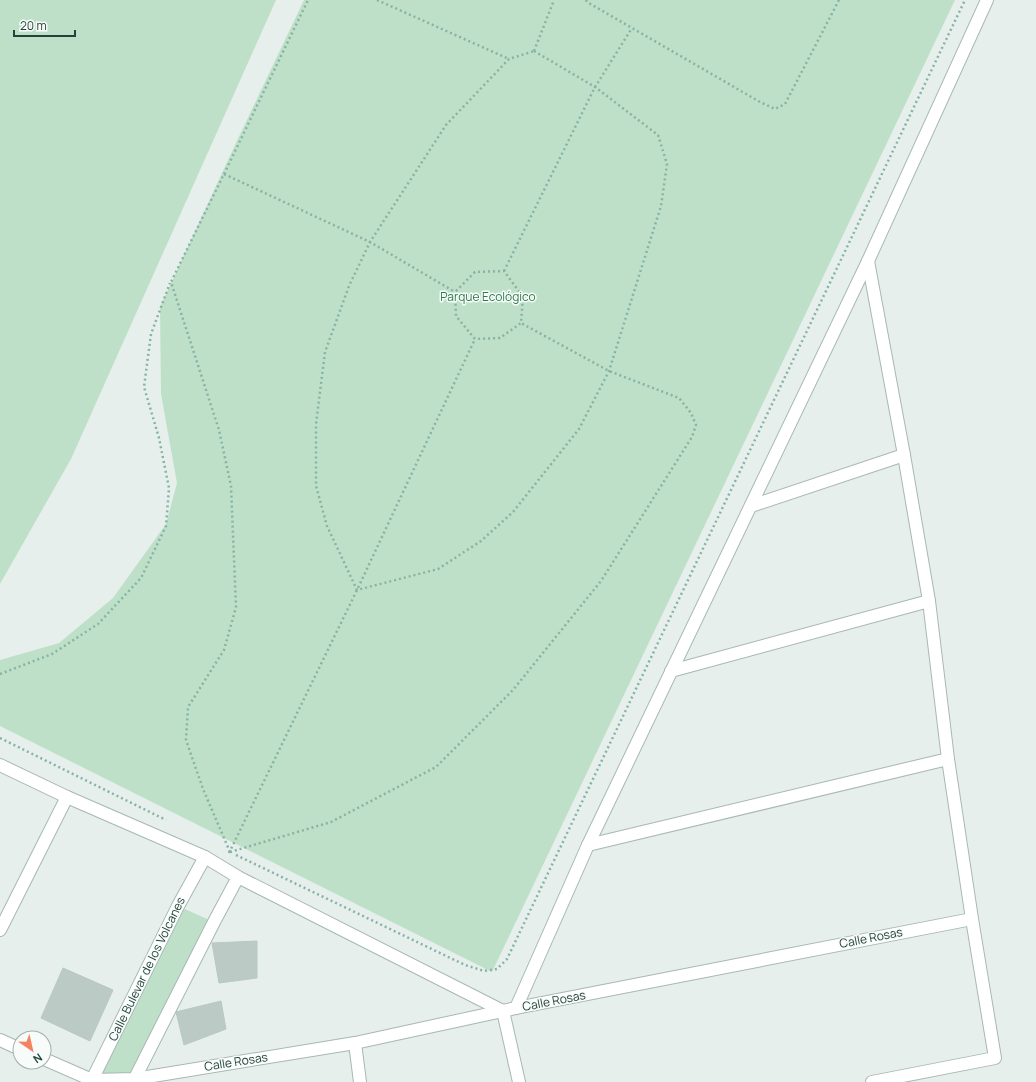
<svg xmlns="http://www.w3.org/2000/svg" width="1036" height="1082" font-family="Manrope,sans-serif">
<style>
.green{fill:#bfe0c8}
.building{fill:#bbcac4;stroke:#b8c9c2}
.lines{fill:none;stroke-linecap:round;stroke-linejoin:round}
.minor-casing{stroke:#a8b8b2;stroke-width:14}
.path{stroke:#86b3a5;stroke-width:2.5;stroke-dasharray:2 3;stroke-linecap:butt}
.minor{stroke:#fff;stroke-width:12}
.labels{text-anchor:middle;stroke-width:3;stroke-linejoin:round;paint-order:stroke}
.park-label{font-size:12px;fill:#2d7a4b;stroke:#f7fbf9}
.street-label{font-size:12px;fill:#24423a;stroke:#f7fbf9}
</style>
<rect width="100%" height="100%" fill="#e6efeb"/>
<g class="green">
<polygon points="0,0 276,0 71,459 0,584"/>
<polygon points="304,0 955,0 492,972 0,726 0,660 59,643 113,598 166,524 177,483 161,394 160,307 235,145"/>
<polygon points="178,906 214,922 133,1082 91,1082"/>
</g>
<g class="building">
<polygon points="257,941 257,978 219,983 212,943"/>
<polygon points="63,968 113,990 90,1041 41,1018"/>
<polygon points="221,1001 226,1029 184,1045 176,1012"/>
</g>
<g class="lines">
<g class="minor-casing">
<g id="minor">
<polyline points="868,261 904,455 929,601 948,759 972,919 995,1058 872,1082"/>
<polyline points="751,506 904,455"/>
<polyline points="671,671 929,601"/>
<polyline points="0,765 67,797 205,857 238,877 503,1011 519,1082"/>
<polyline points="588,845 948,759"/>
<polyline points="0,930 67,797"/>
<polyline points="516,1008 588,845 868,261 987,0"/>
<polyline points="0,1040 20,1049"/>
<polyline points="355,1043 360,1082"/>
<polyline points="44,1059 92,1080 135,1079 355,1043 516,1008 972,919"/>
<polyline points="91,1082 178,906 205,857"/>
<polyline points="133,1082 214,922 238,877"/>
</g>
</g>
<g class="path">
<polyline points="377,0 509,59"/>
<polyline points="586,0 587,2 760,102 775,109 785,104 839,0"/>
<polygon points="534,51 595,87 658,135 667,164 661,206 609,371 579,429 513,512 481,541 438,569 357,590 327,526 316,486 316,424 325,352 349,286 370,242 446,125 509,59"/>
<polyline points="534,51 554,0"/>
<polyline points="224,174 308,0"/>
<polyline points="504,271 595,87 632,28"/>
<polyline points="0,674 52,654 98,624 141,578 166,526 169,488 159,438 144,387 151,334 170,283"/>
<polyline points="0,738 166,820"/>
<polyline points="230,852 203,789 186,740 188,707 224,650 236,607 231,486 219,430 171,282 224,174 370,242 455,292"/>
<polyline points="230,852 331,822 436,767 513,690 601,581 692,437 696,425 691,413 679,398 609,371 521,323"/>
<polyline points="229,853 357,590 475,339 456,316 455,292 475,272 504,271 523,297 521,323 500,338 475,339"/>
<polyline points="236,855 465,965 484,971 497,969 507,959 965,0"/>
</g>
<use href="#minor" class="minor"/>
</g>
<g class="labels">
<g class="park-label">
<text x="488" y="301">Parque Ecológico</text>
</g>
<g class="street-label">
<text transform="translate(871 938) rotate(-11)" y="4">Calle Rosas</text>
<text transform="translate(147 969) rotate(-64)" y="4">Calle Bulevar de los Volcanes</text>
<text transform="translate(554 1001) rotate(-11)" y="4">Calle Rosas</text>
<text transform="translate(236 1062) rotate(-9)" y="4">Calle Rosas</text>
</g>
</g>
<g transform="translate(32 1050) rotate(146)"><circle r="19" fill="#f7fbf9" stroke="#a3b1ad"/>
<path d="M0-3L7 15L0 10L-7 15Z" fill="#f4845f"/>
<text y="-6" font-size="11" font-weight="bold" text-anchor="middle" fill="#24423a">N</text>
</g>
<path d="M14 30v6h61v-6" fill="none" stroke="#24423a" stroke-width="2"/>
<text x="20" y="30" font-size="12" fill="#24423a" stroke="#f7fbf9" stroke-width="3" paint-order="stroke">20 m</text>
</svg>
